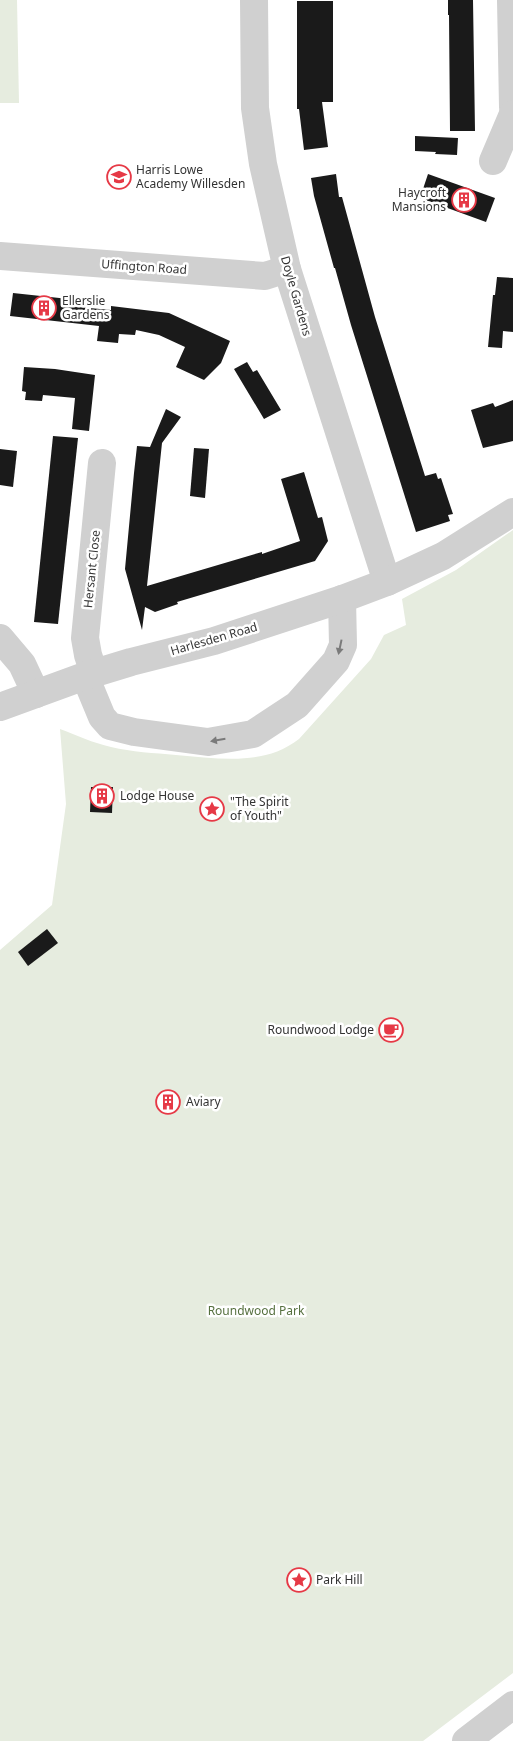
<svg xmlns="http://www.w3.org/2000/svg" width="513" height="1741" font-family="'Noto Sans',sans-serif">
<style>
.green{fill:#e6ecdf}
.building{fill:#1a1a1a}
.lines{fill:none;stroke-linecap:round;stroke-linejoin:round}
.minor{stroke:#d0d0d0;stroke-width:28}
.oneway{fill:#7a7a7a}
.labels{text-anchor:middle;stroke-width:5;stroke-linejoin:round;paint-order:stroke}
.poi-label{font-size:12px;fill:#333;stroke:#fff;text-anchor:start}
.street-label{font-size:12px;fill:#333;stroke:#fff}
.park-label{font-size:12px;fill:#56703f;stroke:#fff}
</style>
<rect width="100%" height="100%" fill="#fff"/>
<g class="green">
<polygon points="0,0 17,0 19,103 0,103"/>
<path d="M513,530V1673L423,1741H0V950L52,905L66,804L60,729C76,735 93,743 111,747C132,752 154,753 176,755C218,758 263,767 299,739L371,659L384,635L406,625L402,599L456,570Z"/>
</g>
<g class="building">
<polygon points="448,0 473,0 475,131 450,131 449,15 448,15"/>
<polygon points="297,1 333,1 333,102 322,102 328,147 304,150 299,109 297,109"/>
<polygon points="415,136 458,138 457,155 435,154 436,152 415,151"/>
<polygon points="336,174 339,197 342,197 375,317 425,476 436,473 438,479 441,478 453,514 448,515 450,521 416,532 351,325 335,268 334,268 314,196 311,178"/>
<polygon points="428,174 495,198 486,222 420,198"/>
<polygon points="497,277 513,278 513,332 503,331 502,348 488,347 493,295 495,295"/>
<polygon points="13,293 78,300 78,307 111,310 111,306 169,313 230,341 221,363 204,380 176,367 185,347 159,335 136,330 135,335 119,334 118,343 97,341 99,326 10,316"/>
<polygon points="247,362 253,372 257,370 281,410 264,419 234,369"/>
<polygon points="24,367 55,369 95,375 89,431 72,429 75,398 43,395 42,401 25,400 26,392 22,391"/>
<polygon points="513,400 513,441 483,448 471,410 493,403 495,407"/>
<polygon points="166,409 181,417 162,443 147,586 262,552 262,554 300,541 281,479 304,472 318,518 322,517 328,541 315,561 177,602 178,604 155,612 145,607 142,630 125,569 134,473 137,446 150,447"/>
<polygon points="53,436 78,438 58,624 34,622"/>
<polygon points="194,448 209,449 205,498 190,496"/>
<polygon points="0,449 17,451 13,487 0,485"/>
<polygon points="91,787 113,787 112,813 90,812"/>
<polygon points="47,929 58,943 28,966 18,952"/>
</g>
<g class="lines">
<g class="minor">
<polyline points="254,0 255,108 263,164 287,269 387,582"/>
<polyline points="511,0 513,107"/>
<polyline points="493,161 513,114"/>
<polyline points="0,256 265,276 287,269"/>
<polyline points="0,638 22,664 36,694"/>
<polyline points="94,673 88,655 85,638 102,463"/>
<polyline points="85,676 102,717 110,726 134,732 208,742 253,734 297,705 336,661 343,645 342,599"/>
<polyline points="0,707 85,676 131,662 214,641 342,599 387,582 443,556 513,512"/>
<polyline points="466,1741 513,1705"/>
</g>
</g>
<defs><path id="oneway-solid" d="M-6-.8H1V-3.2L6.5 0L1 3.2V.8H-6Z" transform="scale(1.25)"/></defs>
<g class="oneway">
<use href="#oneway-solid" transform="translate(340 647) rotate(102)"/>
<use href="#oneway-solid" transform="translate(218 740) rotate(170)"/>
</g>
<defs>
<g id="school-ring" transform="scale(1.25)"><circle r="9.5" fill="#fff" stroke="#e63946" stroke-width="1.5"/><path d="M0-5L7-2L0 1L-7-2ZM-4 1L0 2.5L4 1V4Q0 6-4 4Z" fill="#e63946"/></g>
<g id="building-ring" transform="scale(1.25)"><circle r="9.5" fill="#fff" stroke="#e63946" stroke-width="1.5"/><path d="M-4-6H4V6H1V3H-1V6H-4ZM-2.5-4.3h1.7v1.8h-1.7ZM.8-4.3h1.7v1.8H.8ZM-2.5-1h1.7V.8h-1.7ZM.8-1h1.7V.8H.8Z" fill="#e63946"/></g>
<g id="sight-ring" transform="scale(1.25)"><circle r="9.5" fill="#fff" stroke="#e63946" stroke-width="1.5"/><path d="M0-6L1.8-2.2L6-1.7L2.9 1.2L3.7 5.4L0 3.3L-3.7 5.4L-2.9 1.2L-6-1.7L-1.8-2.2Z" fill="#e63946"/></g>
<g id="cafe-ring" transform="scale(1.25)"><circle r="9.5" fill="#fff" stroke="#e63946" stroke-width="1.5"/><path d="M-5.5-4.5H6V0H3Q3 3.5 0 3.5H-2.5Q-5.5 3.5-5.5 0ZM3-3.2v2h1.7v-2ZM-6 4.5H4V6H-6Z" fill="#e63946"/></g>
</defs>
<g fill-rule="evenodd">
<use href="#school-ring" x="119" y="177"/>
<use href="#building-ring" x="464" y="200"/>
<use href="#building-ring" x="44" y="308"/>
<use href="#building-ring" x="102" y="796"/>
<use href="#sight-ring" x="212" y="809"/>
<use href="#cafe-ring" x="391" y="1030"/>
<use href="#building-ring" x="168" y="1102"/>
<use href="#sight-ring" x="299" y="1580"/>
</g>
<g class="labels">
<g class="poi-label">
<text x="136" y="174">Harris Lowe<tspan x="136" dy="14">Academy Willesden</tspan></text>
<text x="446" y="197" text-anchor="end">Haycroft<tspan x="446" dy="14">Mansions</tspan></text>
<text x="62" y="305">Ellerslie<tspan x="62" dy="14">Gardens</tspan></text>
<text x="120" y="800">Lodge House</text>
<text x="230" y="806">"The Spirit<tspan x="230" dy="14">of Youth"</tspan></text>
<text x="374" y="1034" text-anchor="end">Roundwood Lodge</text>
<text x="186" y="1106">Aviary</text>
<text x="316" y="1584">Park Hill</text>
</g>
<g class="street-label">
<text transform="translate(144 267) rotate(4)" y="4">Uffington Road</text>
<text transform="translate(296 296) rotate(74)" y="4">Doyle Gardens</text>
<text transform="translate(92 569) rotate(-84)" y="4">Hersant Close</text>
<text transform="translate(214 639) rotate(-16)" y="4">Harlesden Road</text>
</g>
<g class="park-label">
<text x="256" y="1315">Roundwood Park</text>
</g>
</g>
</svg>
